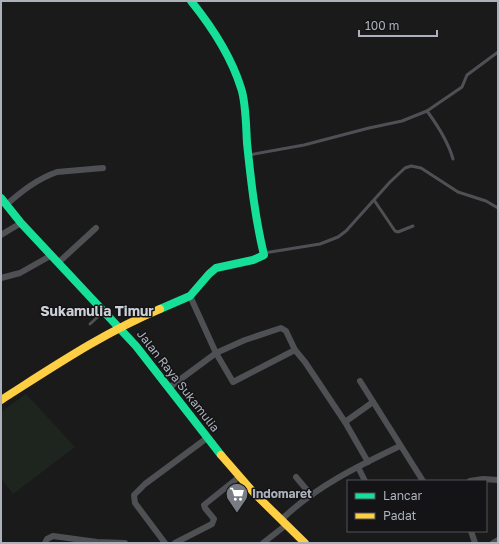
<svg xmlns="http://www.w3.org/2000/svg" width="499" height="544" font-family="'Golos Text',sans-serif">
<style>
.green{fill:#1e251f}
.lines{fill:none;stroke-linecap:round;stroke-linejoin:round}
.lane{stroke:#4e5054;stroke-width:3}
.street{stroke:#4e5054;stroke-width:6}
.fast{stroke:#16e098;stroke-width:8}
.slow{stroke:#ffcf43;stroke-width:8}
.labels{text-anchor:middle;stroke-width:3;stroke-linejoin:round;paint-order:stroke}
.street-label{font-size:12px;fill:#acb1bb;stroke:#141417}
.poi-label{font-size:12px;font-weight:bold;fill:#acb1bb;stroke:#141417;text-anchor:start}
.quarter-label{font-size:14px;font-weight:bold;fill:#cdd0d7;stroke:#141417}
</style>
<rect width="100%" height="100%" fill="#1a1a1b"/>
<polygon class="green" points="26,394 75,447 13,494 1,478 1,412"/>
<g class="lines">
<g class="lane">
<path d="M427,111C438,126 448,141 453,159"/>
<polyline points="249,155 304,145 369,128 402,121 427,111 462,87 467,75 498,52"/>
<polyline points="374,200 395,231 398,232 413,226"/>
<polyline points="264,253 320,244 338,237 346,231 390,182 405,168 411,166 421,168 458,192 486,201 498,208"/>
<polyline points="90,324 103,312"/>
</g>
<g class="street">
<path d="M6,205C22,191 37,179 57,172L103,168"/>
<polyline points="1,235 21,223"/>
<polyline points="59,262 96,228"/>
<polyline points="1,278 20,273 52,255"/>
<polyline points="190,296 216,353 233,382 295,350"/>
<polyline points="360,381 423,481"/>
<polyline points="170,387 216,353 245,340 281,328 286,331 295,350 305,362 345,422 373,402"/>
<polyline points="345,422 368,462"/>
<polyline points="358,467 365,481"/>
<polyline points="296,477 311,495"/>
<polyline points="470,481 483,479 498,480"/>
<path d="M281,520C315,487 358,466 400,446"/>
<polyline points="471,531 475,543"/>
<polyline points="45,543 47,539 53,536 97,542 125,543"/>
<polyline points="165,543 135,503 134,495 145,484 207,438"/>
<polyline points="175,543 212,524 214,519 205,508 204,505 239,477"/>
<polyline points="263,543 286,525"/>
<polyline points="493,543 498,540"/>
</g>
<g class="fast">
<polyline points="1,198 21,223 136,346 221,455"/>
<path d="M160,309L190,296L209,274L216,268L253,260L264,255C255,218 251,181 247,143C246,127 246,102 241,88C231,56 212,27 191,1"/>
</g>
<g class="slow">
<path d="M1,400C53,367 103,333 160,309"/>
<polyline points="221,455 254,493 305,543"/>
</g>
</g>
<defs>
<g id="supermarket-pin" transform="scale(1.15)"><path d="M0 17L-7.5 6A9.5 9.5 0 1 1 7.5 6Z" fill="#797c83" stroke="#141417"/><path d="M-6-5.5h2.5l.6 2H6L4.5 2H-2.5L-4.4-4H-6ZM-1.5 3.2a1.3 1.3 0 1 0 .1 0ZM3 3.2a1.3 1.3 0 1 0 .1 0Z" fill="#fff"/></g>
</defs>
<g fill-rule="evenodd">
<use href="#supermarket-pin" x="237" y="494"/>
</g>
<g class="labels">
<g class="street-label">
<text transform="translate(178 381) rotate(52)" y="4">Jalan Raya Sukamulia</text>
</g>
<g class="poi-label">
<text x="252" y="498">Indomaret</text>
</g>
<g class="quarter-label">
<text x="97" y="316">Sukamulia Timur</text>
</g>
</g>
<rect width="499" height="544" fill="none" stroke="#acb1bb" stroke-width="4"/>
<rect x="347" y="480" width="140" height="52" fill="#141417" stroke="#515359"/>
<rect x="355" y="493" width="20" height="6" fill="#16e098" stroke="#515359"/>
<text x="383" y="500" font-size="12" fill="#acb1bb">Lancar</text>
<rect x="355" y="513" width="20" height="6" fill="#ffcf43" stroke="#515359"/>
<text x="383" y="520" font-size="12" fill="#acb1bb">Padat</text>
<path d="M359 30v6h78v-6" fill="none" stroke="#acb1bb" stroke-width="2"/>
<text x="365" y="30" font-size="12" fill="#acb1bb" stroke="#141417" stroke-width="3" paint-order="stroke">100 m</text>
</svg>
